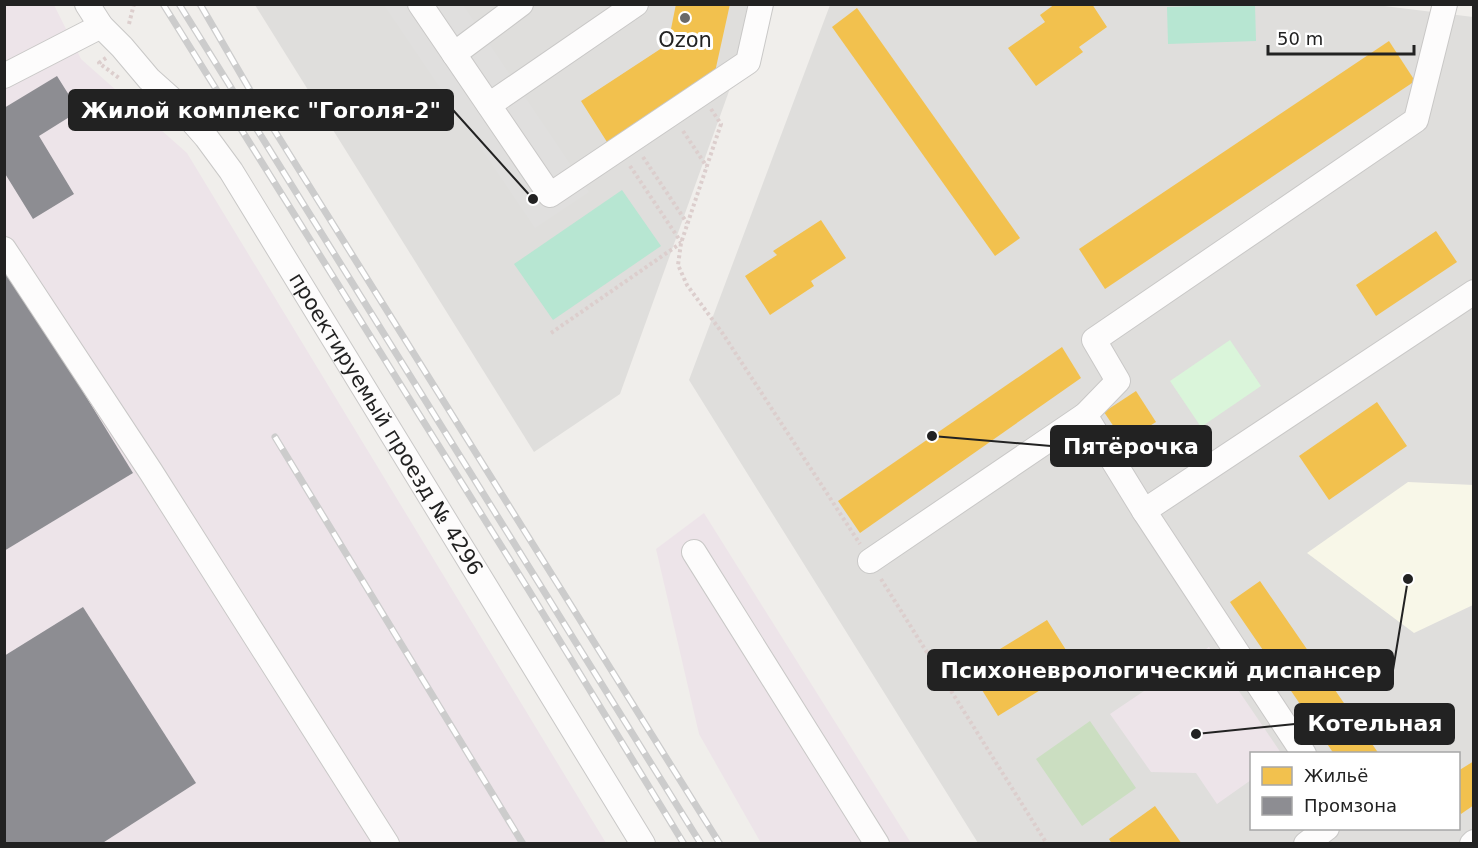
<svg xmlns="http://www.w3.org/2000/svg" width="1478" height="848" font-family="'DejaVu Sans',sans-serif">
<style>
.residential{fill:#dfdedc;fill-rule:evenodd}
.industrial{fill:#ede4e9}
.education{fill:#f8f7e8}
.forest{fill:#cbdec1}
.park{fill:#daf5da}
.pitch{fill:#b7e6d2}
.parking{fill:#e0dfde}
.homes{fill:#f2c14e}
.industry{fill:#8d8d92}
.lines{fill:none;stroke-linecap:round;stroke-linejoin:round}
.minor-casing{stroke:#c9c8c7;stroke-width:26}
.path{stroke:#dccecd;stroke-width:4;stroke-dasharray:3 3;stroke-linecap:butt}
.minor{stroke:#fdfcfc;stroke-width:24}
.rail-casing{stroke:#ccc;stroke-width:7}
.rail{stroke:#fff;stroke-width:4.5;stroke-dasharray:14;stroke-linecap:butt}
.poi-dot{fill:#6a6968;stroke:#fff;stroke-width:2}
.labels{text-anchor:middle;stroke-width:6;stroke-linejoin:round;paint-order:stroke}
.poi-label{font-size:21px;fill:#222;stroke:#fff}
.street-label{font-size:21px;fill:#222;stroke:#fff}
.leader{fill:none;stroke:#222;stroke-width:2}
.callout-dot{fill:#222;stroke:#fff;stroke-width:2}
.callout{fill:#222;stroke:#222;stroke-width:2}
.callout-label{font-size:22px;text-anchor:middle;font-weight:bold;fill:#fff}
</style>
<rect width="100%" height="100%" fill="#f0eeeb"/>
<g class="residential">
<path d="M1368,4L1473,17V843H978L689,380L830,5ZM1252,754H1458V828H1252Z"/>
<polygon points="255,5 760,5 620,394 534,452"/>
</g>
<g class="industrial">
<polygon points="5,5 54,5 81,59 187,153 606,843 5,844"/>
<polygon points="704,513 911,843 761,843 699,734 656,549"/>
<polygon points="1209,647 1281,753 1252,754 1251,780 1217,804 1196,773 1151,772 1110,714"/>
</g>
<polygon class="education" points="1408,482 1474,485 1473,605 1414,633 1307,553"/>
<polygon class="forest" points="1090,721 1136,788 1082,826 1036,759"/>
<polygon class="park" points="1230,340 1261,386 1201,427 1170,381"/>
<g class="pitch">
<polygon points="1255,4 1256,41 1168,44 1167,7"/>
<polygon points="622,190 661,246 553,320 514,264"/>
</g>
<polygon class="parking" points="384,5 463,5 589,192 535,228"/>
<g class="homes">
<polygon points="676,4 730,4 715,72 607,142 581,101 668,44"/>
<polygon points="1055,4 1092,4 1107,27 1079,47 1083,52 1036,86 1008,48 1045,22 1040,15"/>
<polygon points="857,8 1020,238 995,256 832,27"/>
<polygon points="1389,41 1415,81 1105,289 1079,249"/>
<polygon points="821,220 846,258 811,281 814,286 770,315 745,276 777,255 773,251"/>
<polygon points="1436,231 1457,262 1376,316 1356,285"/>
<polygon points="1062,347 1081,378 860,533 838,501"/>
<polygon points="1136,391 1156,422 1124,442 1104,412"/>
<polygon points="1377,402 1407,446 1329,500 1299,456"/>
<polygon points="1260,581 1379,754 1334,754 1287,685 1230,602"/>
<polygon points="1047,620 1073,661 1037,682 1042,689 998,716 974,677 1005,658 1000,649"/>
<polygon points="1474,761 1474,805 1461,814 1458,810 1458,771"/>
<polygon points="1155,806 1182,844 1112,844 1109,839"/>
</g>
<g class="industry">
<polygon points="57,76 79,111 39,136 74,194 33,219 4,172 4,108"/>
<polygon points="4,263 133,473 4,551"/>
<polygon points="83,607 196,783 101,844 4,844 4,656"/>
</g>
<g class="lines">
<g class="minor-casing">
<g id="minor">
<path id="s1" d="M87,4L101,26L122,47L149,79L177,104L206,137L231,171L643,844"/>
<polyline points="420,4 550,195 748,62 761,4"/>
<polyline points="454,54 521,4"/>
<polyline points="4,76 101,26"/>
<polyline points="489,105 636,4"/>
<polyline points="4,249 151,472 387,844"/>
<polyline points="1085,415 1144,511 1474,292"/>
<polyline points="1144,511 1304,754"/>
<polyline points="694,552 877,844"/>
<polyline points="870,561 1085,415 1118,381 1094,340 1416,120 1445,4"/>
<polyline points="1306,844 1327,828"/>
<polyline points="1472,844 1474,842"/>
</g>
</g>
<g class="path">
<polyline points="129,24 134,4"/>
<polyline points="106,58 99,63 119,78"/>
<polyline points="711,109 721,124 681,243 678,265 687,285 723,334 860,544"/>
<polyline points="683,131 707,167"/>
<polyline points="643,157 687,223"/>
<polyline points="630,166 681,242"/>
<polyline points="551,333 681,243"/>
<polyline points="881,579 1047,844"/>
</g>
<use href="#minor" class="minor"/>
<g class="rail-casing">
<g id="rail">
<polyline points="163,4 528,589 684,844"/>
<polyline points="179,4 701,844"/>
<polyline points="200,4 258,104 720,844"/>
<polyline points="275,437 523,844"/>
</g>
</g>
<use href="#rail" class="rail"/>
</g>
<circle class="poi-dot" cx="685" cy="18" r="6"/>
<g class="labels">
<g class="poi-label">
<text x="685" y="47">Ozon</text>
</g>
<g class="street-label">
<text dy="7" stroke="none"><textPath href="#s1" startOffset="518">проектируемый проезд № 4296</textPath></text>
</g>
</g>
<path class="leader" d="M533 199L453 110M932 436L1051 446M1408 579L1393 670M1196 734L1295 724"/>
<g class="callout-dot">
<circle cx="533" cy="199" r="6"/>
<circle cx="932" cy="436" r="6"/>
<circle cx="1408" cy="579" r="6"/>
<circle cx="1196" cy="734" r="6"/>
</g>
<g class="callout">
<rect x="69" y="90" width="384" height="40" rx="6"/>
<rect x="1051" y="426" width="160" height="40" rx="6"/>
<rect x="928" y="650" width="465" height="40" rx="6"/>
<rect x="1295" y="704" width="159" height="40" rx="6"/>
</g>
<g class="callout-label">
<text x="261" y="118">Жилой комплекс "Гоголя-2"</text>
<text x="1131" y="454">Пятёрочка</text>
<text x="1161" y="678">Психоневрологический диспансер</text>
<text x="1375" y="731">Котельная</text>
</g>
<rect width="1478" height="848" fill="none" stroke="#222222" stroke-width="12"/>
<rect x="1250" y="752" width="210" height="78" fill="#ffffff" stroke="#a7a7a7" stroke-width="1.5"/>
<rect x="1262" y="767" width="30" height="18" fill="#f2c14e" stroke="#a7a7a7" stroke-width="1.5"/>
<text x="1304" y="782" font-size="18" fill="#222222">Жильё</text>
<rect x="1262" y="797" width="30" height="18" fill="#8d8d92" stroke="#a7a7a7" stroke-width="1.5"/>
<text x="1304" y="812" font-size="18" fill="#222222">Промзона</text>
<path d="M1268 45v9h146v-9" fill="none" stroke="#222222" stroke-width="3"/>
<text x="1277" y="45" font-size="18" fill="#222222" stroke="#ffffff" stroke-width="4.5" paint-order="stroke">50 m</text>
</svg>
